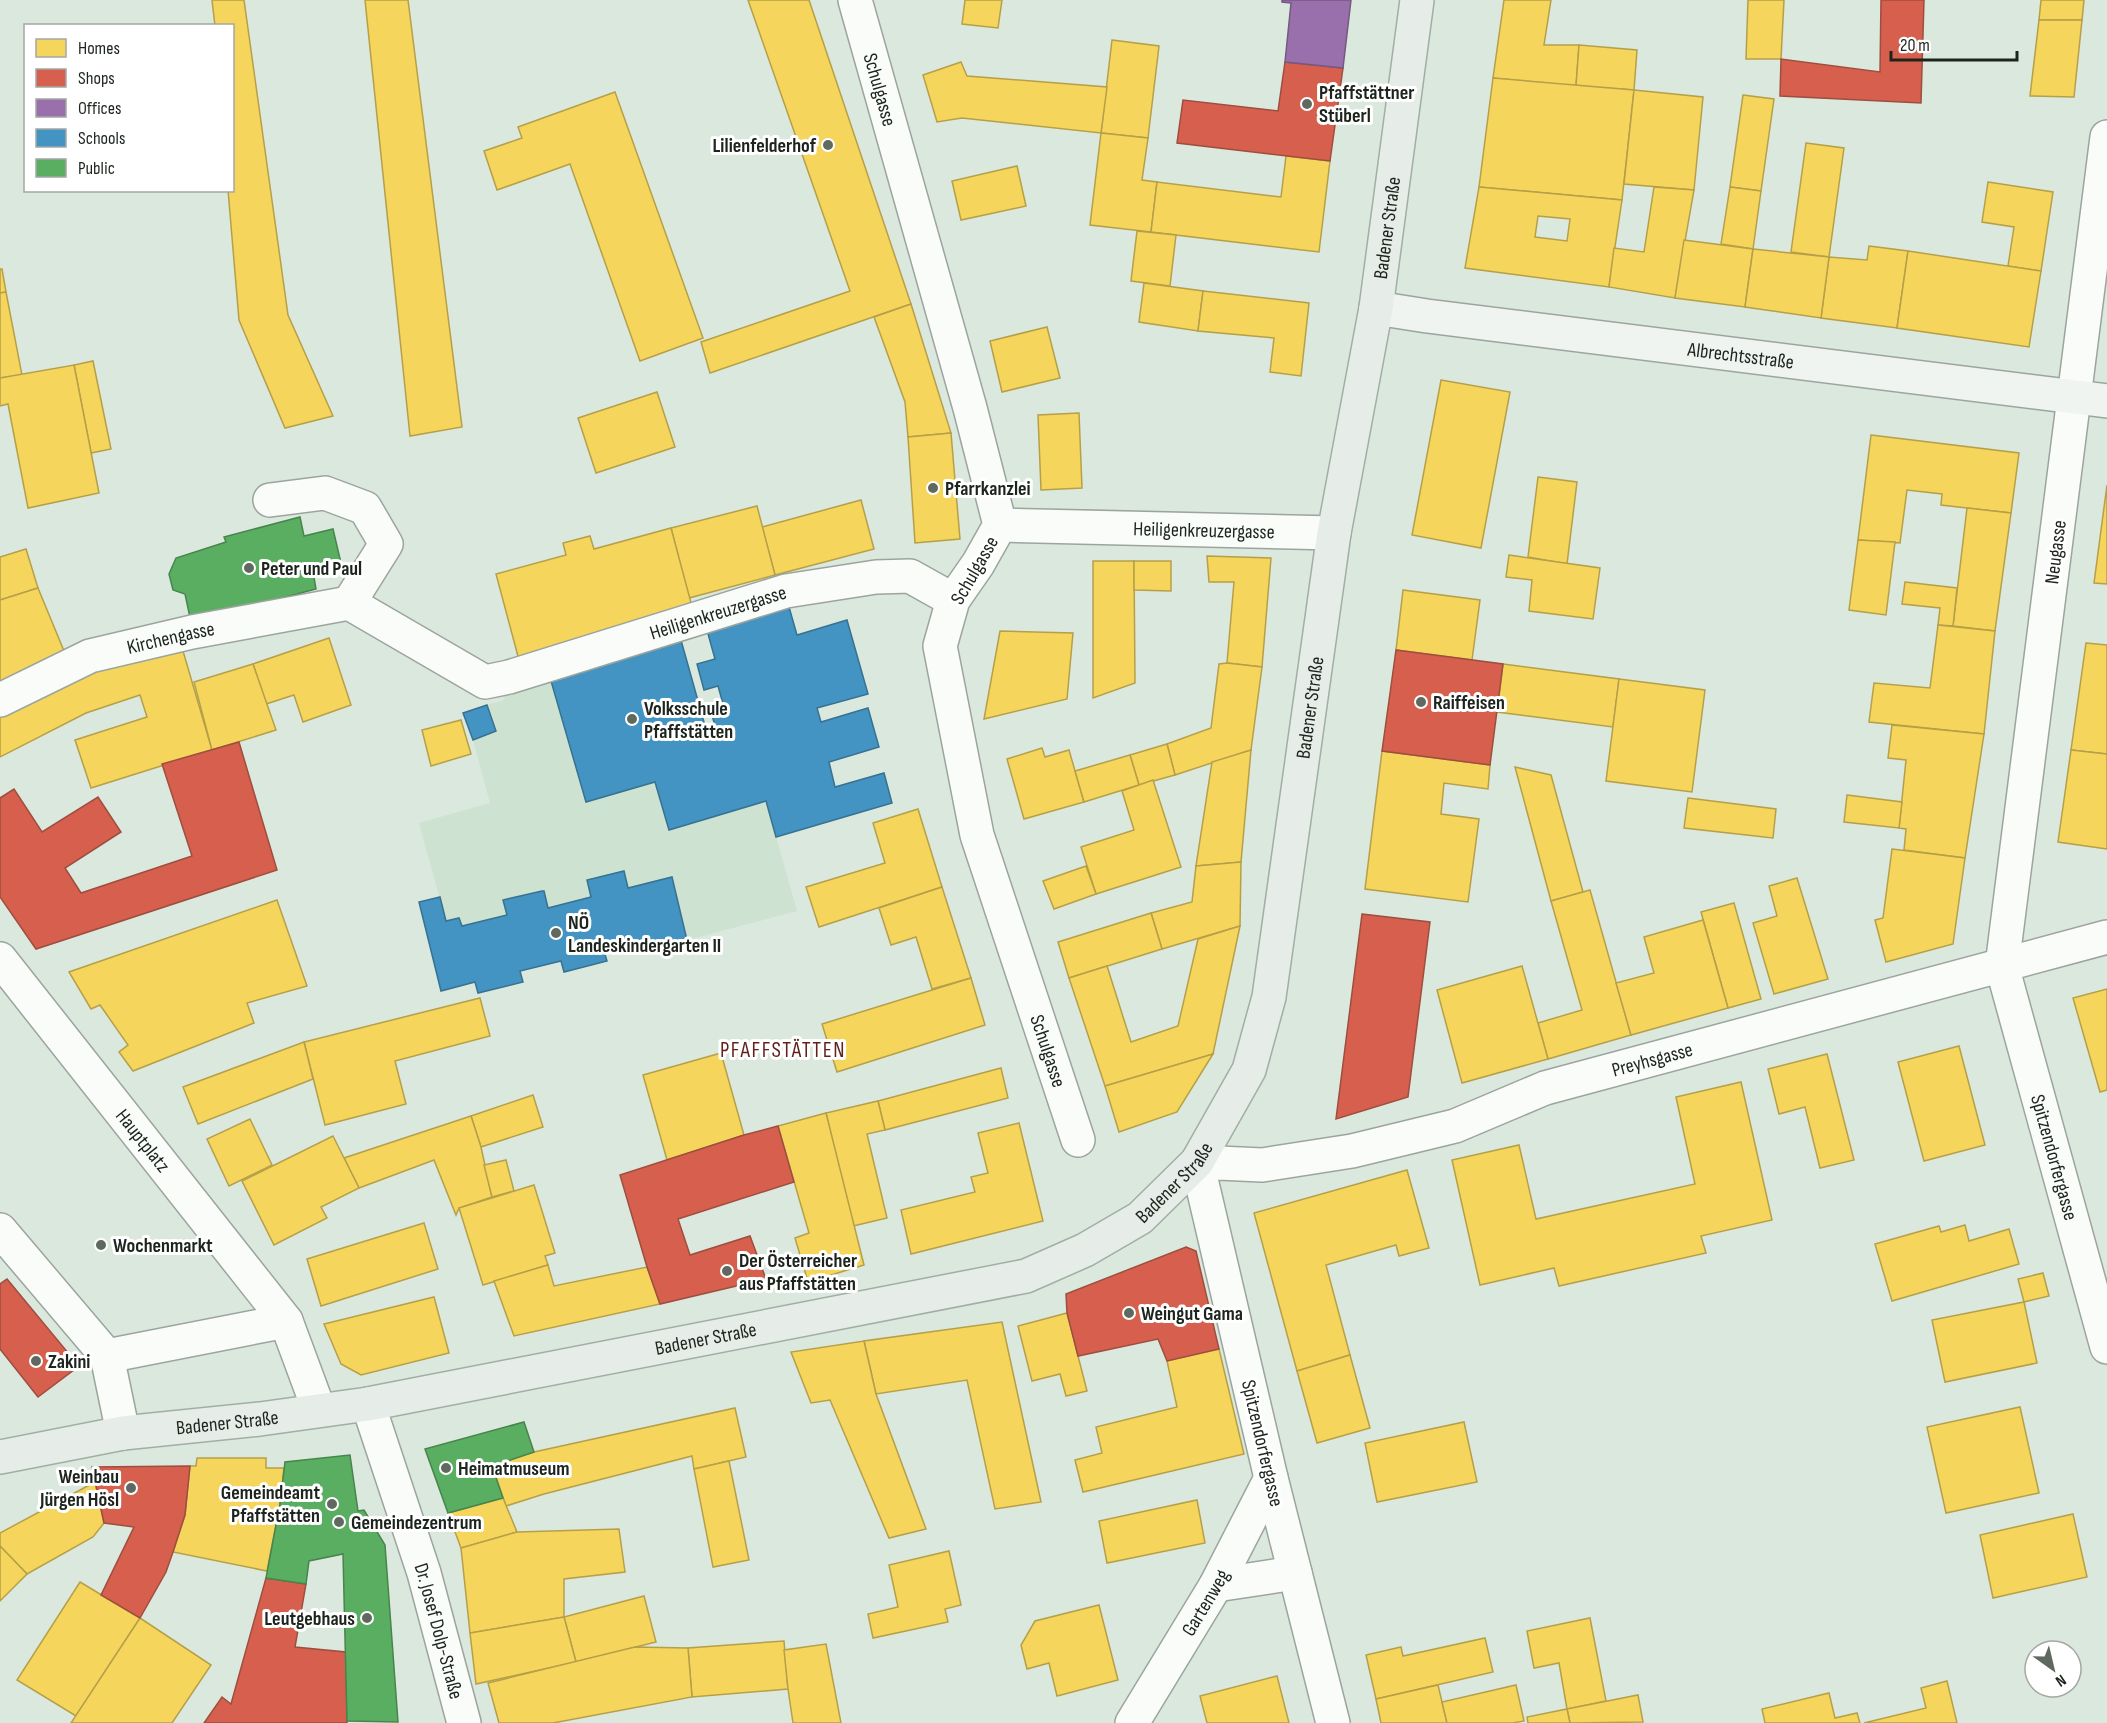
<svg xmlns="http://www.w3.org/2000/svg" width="2107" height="1723" font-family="'Sofia Sans Condensed',sans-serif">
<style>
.built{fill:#cde2d0}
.homes{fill:#f6d55c;stroke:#b5a049;stroke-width:1.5;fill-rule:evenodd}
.shops{fill:#d6604d;stroke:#9e4e3f;stroke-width:1.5}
.offices{fill:#9970ab;stroke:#745980;stroke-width:1.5}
.schools{fill:#4393c3;stroke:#377291;stroke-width:1.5}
.public{fill:#5aae61;stroke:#47854d;stroke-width:1.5}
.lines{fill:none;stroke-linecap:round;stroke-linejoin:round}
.street-casing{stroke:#9ca59d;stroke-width:36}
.secondary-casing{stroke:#9ca59d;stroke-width:36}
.primary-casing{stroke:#a1afa3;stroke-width:36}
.street{stroke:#fafcfa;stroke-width:33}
.secondary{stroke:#f0f4f1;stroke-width:33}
.primary{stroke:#e6ece7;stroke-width:33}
.poi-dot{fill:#5f6960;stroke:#fff;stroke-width:2}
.labels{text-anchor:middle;stroke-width:6;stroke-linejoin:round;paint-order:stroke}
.street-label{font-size:20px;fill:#1c241d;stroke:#fff}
.poi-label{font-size:20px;font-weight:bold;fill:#1c241d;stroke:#fff;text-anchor:start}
.quarter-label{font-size:22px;letter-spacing:1.5px;fill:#631f1a;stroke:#fff}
</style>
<rect width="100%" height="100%" fill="#dbe8dd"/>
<polygon class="built" points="551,681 586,802 655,782 669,830 766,801 797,911 687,940 672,877 628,888 623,871 587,880 591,897 548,908 544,891 542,891 503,900 507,915 462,926 459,918 446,921 419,823 490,803 473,740 496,731 487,705 504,700 502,694"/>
<g class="homes">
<polygon points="212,0 244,0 288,315 333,416 285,428 239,320 228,190 232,190 232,26 215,26"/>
<polygon points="365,0 408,0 462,427 410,436"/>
<polygon points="748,0 809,0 911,304 710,373 701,342 850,291"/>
<polygon points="965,0 1002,0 998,28 962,24"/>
<polygon points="1504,0 1551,0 1544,45 1579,45 1576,86 1493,78"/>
<polygon points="1748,0 1784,0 1781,59 1746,59"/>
<polygon points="2041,0 2084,0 2082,20 2039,20"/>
<polygon points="2039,20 2082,20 2074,97 2030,96"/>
<polygon points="1112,40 1159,46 1148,138 1101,133"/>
<polygon points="1579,45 1637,50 1634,90 1576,86"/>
<polygon points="961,62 967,76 1107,87 1101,133 962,118 937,122 923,75"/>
<polygon points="1493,78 1634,90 1622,200 1479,187"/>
<polygon points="1634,90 1703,97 1694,190 1624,184"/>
<polygon points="615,92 703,338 640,361 570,164 497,190 484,151 522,138 518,127"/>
<polygon points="1743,95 1774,99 1761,191 1730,187"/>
<polygon points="1101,133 1148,138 1142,180 1157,182 1151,232 1090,225"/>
<polygon points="1806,143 1844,148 1829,257 1791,252"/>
<polygon points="1286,156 1330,161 1319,252 1151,232 1157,182 1281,197"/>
<polygon points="1017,166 1026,206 961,220 952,181"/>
<polygon points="1988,182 2053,192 2041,271 2008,266 2014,227 1982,222"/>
<path d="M1479,187L1622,200L1609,287L1465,268ZM1538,216L1570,219L1567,241L1535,237Z"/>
<polygon points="1654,187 1694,190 1675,298 1609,287 1614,248 1644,252"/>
<polygon points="1730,187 1761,191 1753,249 1721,244"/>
<polygon points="1137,231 1176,235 1170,286 1131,281"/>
<polygon points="1684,240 1753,249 1745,307 1675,298"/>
<polygon points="1869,246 1908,251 1897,328 1821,318 1829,257 1867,260"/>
<polygon points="1753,249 1829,257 1821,318 1745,307"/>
<polygon points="1908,251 2041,271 2029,347 1897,328"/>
<polygon points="0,269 2,269 6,292 0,293"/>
<polygon points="1144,283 1203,291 1198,331 1139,322"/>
<polygon points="1203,291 1309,303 1301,376 1270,372 1274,338 1198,331"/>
<polygon points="6,292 22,375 0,378 0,293"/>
<polygon points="911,304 951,433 908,437 905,402 874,317"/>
<polygon points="1047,327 1060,378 1002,392 990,341"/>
<polygon points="93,361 111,449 91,453 74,365"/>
<polygon points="74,365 99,493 28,508 8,404 0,406 0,378"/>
<polygon points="1441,380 1510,392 1481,548 1412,535"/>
<polygon points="657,392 675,447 596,473 578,418"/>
<polygon points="1079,413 1082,488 1041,490 1038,415"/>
<polygon points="951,433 960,539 915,543 908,437"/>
<polygon points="1871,435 2019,453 2011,513 1941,505 1942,494 1907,490 1900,543 1858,540"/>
<polygon points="1538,477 1577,482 1567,564 1528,557"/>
<polygon points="2107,485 2107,584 2094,583"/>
<polygon points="861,500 874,549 775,575 762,527"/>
<polygon points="757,506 775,575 689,598 671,528"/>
<polygon points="1967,508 2011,513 1995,631 1953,626"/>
<polygon points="671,528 694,614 519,660 496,574 566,555 563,543 590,536 594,549"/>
<polygon points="1858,540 1895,542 1886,615 1849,610"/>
<polygon points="26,549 38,588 0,600 0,557"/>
<polygon points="1509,555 1600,568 1593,619 1529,611 1532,580 1506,577"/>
<polygon points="1207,556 1271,558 1262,667 1227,663 1234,582 1209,582"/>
<polygon points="1093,561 1134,561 1135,683 1093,698"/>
<polygon points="1134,561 1171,561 1171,591 1134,590"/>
<polygon points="1905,582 1957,588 1953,626 1938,625 1940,608 1902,604"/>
<polygon points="38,588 64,651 0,688 0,600"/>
<polygon points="1403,590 1480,600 1472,660 1396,650"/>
<polygon points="1938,625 1995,631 1984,734 1869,722 1874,683 1930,688"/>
<polygon points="1000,631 1073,633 1067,699 984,719"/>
<polygon points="329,638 351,705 303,722 294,695 266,704 253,664"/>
<polygon points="2086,643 2107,645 2107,754 2071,750"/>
<polygon points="183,651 212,750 91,788 75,740 147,717 140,695 86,713 0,757 0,709 73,674"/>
<polygon points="1227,663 1262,667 1251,750 1175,775 1167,744 1211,728 1219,664"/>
<polygon points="253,664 276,730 212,750 194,682"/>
<polygon points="1503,664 1619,679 1613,727 1497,712"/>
<polygon points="1619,679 1705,690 1692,792 1606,781"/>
<polygon points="461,720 471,754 431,766 422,730"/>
<polygon points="1892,725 1984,734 1965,858 1904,850 1906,829 1899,828 1906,760 1888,758"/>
<polygon points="1167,744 1175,775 1139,785 1130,755"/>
<polygon points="1042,748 1045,757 1069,750 1084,802 1024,819 1007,759"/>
<polygon points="1251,750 1241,862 1196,866 1212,762"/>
<polygon points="2071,750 2107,754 2107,849 2058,842"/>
<polygon points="1382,751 1490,765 1488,789 1444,783 1441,814 1479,819 1468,902 1365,889"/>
<polygon points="1130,755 1139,785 1084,802 1075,771"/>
<polygon points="1515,767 1551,775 1583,892 1551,901"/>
<polygon points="1153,780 1181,867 1096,894 1081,847 1134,830 1122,791"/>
<polygon points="1847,795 1902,802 1899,828 1844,822"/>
<polygon points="1688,798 1776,809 1773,838 1684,828"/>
<polygon points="918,809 942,887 819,927 806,887 885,863 873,823"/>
<polygon points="1892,849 1965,858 1953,944 1886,962 1875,920 1883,918"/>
<polygon points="1241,862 1240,926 1162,949 1151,913 1192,902 1196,866"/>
<polygon points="1086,866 1096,894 1054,909 1043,881"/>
<polygon points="1797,878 1828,979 1774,994 1753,923 1777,916 1769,886"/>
<polygon points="942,887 971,978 932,989 916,937 891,945 879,908"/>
<polygon points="1590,890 1631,1035 1548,1059 1538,1023 1582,1010 1551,901"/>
<polygon points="277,900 307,986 247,1003 254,1023 133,1071 119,1052 128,1045 100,1005 91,1009 69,972"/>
<polygon points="1734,903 1761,999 1728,1008 1701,912"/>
<polygon points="1151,913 1162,949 1069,978 1058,942"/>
<polygon points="1703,920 1728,1008 1631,1035 1616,983 1654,973 1644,937"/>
<polygon points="1240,926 1213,1054 1105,1086 1069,978 1107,966 1131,1042 1178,1026 1198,939"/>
<polygon points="1522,966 1548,1059 1462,1083 1437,990"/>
<polygon points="971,978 985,1025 837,1072 822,1024"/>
<polygon points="2107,989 2107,1090 2100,1092 2073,998"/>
<polygon points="480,998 490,1036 395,1061 406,1104 325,1125 304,1042"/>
<polygon points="304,1042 313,1079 198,1124 183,1087"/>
<polygon points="1959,1046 1985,1145 1924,1161 1898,1062"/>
<polygon points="721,1053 744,1135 667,1160 643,1075"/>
<polygon points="1213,1054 1177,1112 1119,1132 1105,1086"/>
<polygon points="1827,1054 1854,1160 1820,1168 1805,1107 1779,1114 1768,1069"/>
<polygon points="1001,1068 1008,1098 885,1130 878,1101"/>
<polygon points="1741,1082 1772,1220 1701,1236 1706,1253 1559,1286 1554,1268 1480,1285 1452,1160 1519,1145 1536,1219 1695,1184 1676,1097"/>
<polygon points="533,1095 543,1127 481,1147 471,1116"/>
<polygon points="878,1101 885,1130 867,1134 887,1218 853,1226 826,1113"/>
<polygon points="826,1113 864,1265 808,1282 795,1238 809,1233 778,1126"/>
<polygon points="471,1116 481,1147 492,1197 459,1208 456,1215 434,1160 359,1188 344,1158"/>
<polygon points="250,1119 272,1165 229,1186 207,1139"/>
<polygon points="1019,1123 1043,1221 911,1254 901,1210 975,1192 971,1177 988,1173 978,1133"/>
<polygon points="333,1136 359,1188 321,1207 327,1218 274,1245 242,1181"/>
<polygon points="506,1160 514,1191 492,1197 484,1165"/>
<polygon points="1407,1170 1429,1248 1399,1256 1396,1245 1326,1265 1350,1355 1297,1371 1254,1213"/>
<polygon points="534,1185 555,1253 545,1256 548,1265 483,1285 459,1208"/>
<polygon points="424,1223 438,1269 321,1306 307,1259"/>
<polygon points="1965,1225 1969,1241 2009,1229 2019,1264 1892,1301 1875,1244 1939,1226 1941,1232"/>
<polygon points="548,1265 554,1286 647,1267 660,1304 514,1336 494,1281"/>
<polygon points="2043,1273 2049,1296 2024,1302 2018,1279"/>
<polygon points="434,1297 449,1353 361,1375 341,1364 324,1324"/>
<polygon points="2024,1302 2037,1363 1945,1382 1932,1320"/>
<polygon points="1067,1313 1087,1391 1066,1396 1060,1374 1032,1381 1018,1326"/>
<polygon points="1002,1322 1041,1502 995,1509 967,1380 876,1394 864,1341"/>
<polygon points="864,1341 876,1394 926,1529 889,1538 830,1400 811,1403 791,1352"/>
<polygon points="1219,1349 1244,1454 1083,1492 1075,1460 1102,1453 1096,1427 1177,1407 1167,1361"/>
<polygon points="1350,1355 1370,1428 1317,1443 1297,1371"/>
<polygon points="2020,1407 2039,1493 1946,1513 1927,1427"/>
<polygon points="735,1408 746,1457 694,1469 692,1456 544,1494 506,1506 492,1466 534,1452"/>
<polygon points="1464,1422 1477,1482 1377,1502 1365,1443"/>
<polygon points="197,1458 266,1458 266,1468 284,1468 280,1504 267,1571 173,1552 185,1515 190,1466 196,1466"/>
<polygon points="729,1461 749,1560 713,1567 694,1469"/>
<polygon points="95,1482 104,1523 93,1537 27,1574 0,1546 0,1533"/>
<polygon points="503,1498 517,1532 461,1548 448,1513"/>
<polygon points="1197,1500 1205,1543 1107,1563 1099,1521"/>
<polygon points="2073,1514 2087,1577 1993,1598 1980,1535"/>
<polygon points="619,1529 625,1572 564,1579 564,1617 470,1633 461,1548 517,1532"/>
<polygon points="0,1546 27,1574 0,1601"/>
<polygon points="949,1551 961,1605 945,1609 948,1622 873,1638 868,1614 898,1607 889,1565"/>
<polygon points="80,1582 140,1618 76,1716 17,1680"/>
<polygon points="644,1596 656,1642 576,1662 564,1617"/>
<polygon points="1099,1605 1118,1680 1057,1696 1049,1663 1027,1669 1021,1645 1035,1621"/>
<polygon points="564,1617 576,1662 476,1684 470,1633"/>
<polygon points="140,1618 211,1665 172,1723 71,1723"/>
<polygon points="1590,1618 1606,1701 1567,1709 1559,1663 1534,1668 1527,1631"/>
<polygon points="1485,1638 1493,1672 1376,1699 1366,1655 1401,1647 1403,1656"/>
<polygon points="784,1641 788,1689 692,1697 688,1648"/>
<polygon points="826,1644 841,1723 793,1723 788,1689 784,1650"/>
<polygon points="635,1647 688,1648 692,1697 553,1723 499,1723 488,1683"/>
<polygon points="1277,1676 1289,1723 1207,1723 1200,1696"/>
<polygon points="1947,1681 1957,1723 1864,1723 1926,1708 1921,1688"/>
<polygon points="1438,1685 1447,1723 1381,1723 1376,1699"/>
<polygon points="1516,1685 1524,1721 1513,1723 1447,1723 1442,1702"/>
<polygon points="1829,1693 1835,1718 1857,1713 1860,1723 1765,1723 1762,1709"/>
<polygon points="1638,1695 1643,1722 1570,1723 1567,1709"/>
<polygon points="1567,1709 1570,1723 1528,1723 1527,1717"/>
</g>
<g class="shops">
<polygon points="1881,0 1924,0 1921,103 1780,96 1781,59 1880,72"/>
<polygon points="1285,62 1343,68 1330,161 1177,143 1183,100 1278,111"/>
<polygon points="1396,650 1503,664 1490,765 1382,751"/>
<polygon points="239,742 277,870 36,949 0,897 0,798 14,789 42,832 98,797 121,832 65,868 81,893 192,856 162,764"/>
<polygon points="1362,914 1430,922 1408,1097 1336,1119"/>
<polygon points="778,1126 794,1182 678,1219 690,1255 750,1236 766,1279 660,1304 647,1267 620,1175 744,1135"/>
<polygon points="1186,1247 1196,1251 1219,1349 1167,1361 1158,1339 1078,1356 1067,1313 1066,1294"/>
<polygon points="7,1279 79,1366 38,1397 0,1349 0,1284"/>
<polygon points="190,1466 185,1515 173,1552 166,1572 140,1618 101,1595 134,1527 104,1523 92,1467"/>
<polygon points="266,1578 306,1584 295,1647 346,1652 347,1723 204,1723 222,1697 231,1704"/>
</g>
<polygon class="offices" points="1282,0 1351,0 1343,68 1285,62 1291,3 1282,2"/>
<g class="schools">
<polygon points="787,600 797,635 847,620 868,694 817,708 821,722 868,708 879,747 829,762 835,787 884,773 892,803 776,837 766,801 669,830 655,782 586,802 551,681 679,633 709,740 718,737 712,715 725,711 718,686 704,690 697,664 715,659 705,623"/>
<polygon points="487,705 496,731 473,740 463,713"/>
<polygon points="624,871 628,888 672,877 687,940 644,951 642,942 604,951 607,961 564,972 561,961 520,971 523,982 478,993 475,982 441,991 419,902 440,897 446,921 459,918 462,926 507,915 503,900 542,891 544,891 548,908 591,897 587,880"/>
</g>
<g class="public">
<polygon points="300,517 304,536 333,529 341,563 313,572 316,589 191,622 185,594 173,590 169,574 176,558 226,542 224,537"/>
<polygon points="524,1422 534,1452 492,1466 503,1498 448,1513 425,1449"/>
<polygon points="350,1455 358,1511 364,1510 385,1545 398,1722 347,1721 343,1554 309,1561 306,1584 266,1578 280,1504 285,1462"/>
</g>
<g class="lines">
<g class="street-casing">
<g id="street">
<path id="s1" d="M855,0L970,408L1000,525L978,564L953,600L940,646L977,835L1078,1140"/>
<path id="s2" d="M2107,137L2002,966L2107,1347"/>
<path id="s3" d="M270,500L325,493L365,508L386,544L349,603L485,682L509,677L786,591L876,577L910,576L953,600"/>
<path id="s4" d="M1000,525L1334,533"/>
<path id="s5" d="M0,700L90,656L192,632L349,603"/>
<path id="s6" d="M0,959L286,1321L319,1410"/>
<polyline points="0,1230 107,1356 123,1433"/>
<polyline points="107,1356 286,1321"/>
<path id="s7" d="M368,1404L424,1573L464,1723"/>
<polyline points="1216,1585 1295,1573"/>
<path id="s8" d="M1132,1723L1216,1585L1271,1478"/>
<path id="s9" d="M1333,1723L1271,1478L1197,1162L1262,1165L1352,1151L1455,1126L1545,1088L2107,937"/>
</g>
</g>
<g class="secondary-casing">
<g id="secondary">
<path id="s10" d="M1376,308L1427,316L2107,401"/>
</g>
</g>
<g class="primary-casing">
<g id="primary">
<path id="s11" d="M0,1457L123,1433L260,1419L368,1404L1026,1276L1085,1250L1140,1218L1197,1162L1249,1070L1269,997L1334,533L1376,308L1417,0"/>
</g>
</g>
<use href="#street" class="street"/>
<use href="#secondary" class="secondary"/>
<use href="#primary" class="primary"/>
</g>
<g class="poi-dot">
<circle cx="1307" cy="104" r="6"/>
<circle cx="828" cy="145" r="6"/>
<circle cx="933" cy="488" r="6"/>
<circle cx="249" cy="568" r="6"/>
<circle cx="1421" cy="702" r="6"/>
<circle cx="632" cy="719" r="6"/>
<circle cx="556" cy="933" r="6"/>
<circle cx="101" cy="1245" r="6"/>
<circle cx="727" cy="1271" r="6"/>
<circle cx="1129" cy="1313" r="6"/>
<circle cx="36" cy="1361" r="6"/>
<circle cx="446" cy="1468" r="6"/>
<circle cx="131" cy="1488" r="6"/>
<circle cx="332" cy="1504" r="6"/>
<circle cx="339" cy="1522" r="6"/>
<circle cx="367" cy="1618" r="6"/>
</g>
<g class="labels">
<g class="street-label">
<text dy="7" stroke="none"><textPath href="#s1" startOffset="93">Schulgasse</textPath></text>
<text dy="7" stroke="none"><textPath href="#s11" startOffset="2210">Badener Straße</textPath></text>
<text dy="7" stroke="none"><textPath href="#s10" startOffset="368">Albrechtsstraße</textPath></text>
<text dy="7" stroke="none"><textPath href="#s4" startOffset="204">Heiligenkreuzergasse</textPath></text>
<text transform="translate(2055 552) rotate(-83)" y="7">Neugasse</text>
<text transform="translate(974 570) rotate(-60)" y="7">Schulgasse</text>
<text dy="7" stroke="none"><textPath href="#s3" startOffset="610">Heiligenkreuzergasse</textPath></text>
<text dy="7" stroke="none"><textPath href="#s5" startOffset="183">Kirchengasse</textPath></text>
<text dy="7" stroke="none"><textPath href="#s11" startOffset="1724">Badener Straße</textPath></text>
<text dy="7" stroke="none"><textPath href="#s1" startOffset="1101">Schulgasse</textPath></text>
<text dy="7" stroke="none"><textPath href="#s9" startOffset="1048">Preyhsgasse</textPath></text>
<text dy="7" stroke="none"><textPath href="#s6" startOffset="231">Hauptplatz</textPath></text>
<text dy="7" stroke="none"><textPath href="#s2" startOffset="1034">Spitzendorfergasse</textPath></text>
<text dy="7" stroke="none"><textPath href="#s11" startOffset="1220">Badener Straße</textPath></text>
<text dy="7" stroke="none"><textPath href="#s11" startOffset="716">Badener Straße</textPath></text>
<text dy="7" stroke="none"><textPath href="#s11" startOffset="230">Badener Straße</textPath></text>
<text transform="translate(1263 1443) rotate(77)" y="7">Spitzendorfergasse</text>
<text dy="7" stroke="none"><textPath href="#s8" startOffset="141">Gartenweg</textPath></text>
<text dy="7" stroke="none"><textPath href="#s7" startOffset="238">Dr. Josef Dolp-Straße</textPath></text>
</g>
<g class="poi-label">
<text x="1319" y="99">Pfaffstättner<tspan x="1319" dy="23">Stüberl</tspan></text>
<text x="816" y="152" text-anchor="end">Lilienfelderhof</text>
<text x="945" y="495">Pfarrkanzlei</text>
<text x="261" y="575">Peter und Paul</text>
<text x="1433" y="709">Raiffeisen</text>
<text x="644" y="715">Volksschule<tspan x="644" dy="23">Pfaffstätten</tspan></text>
<text x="568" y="929">NÖ<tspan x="568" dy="23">Landeskindergarten II</tspan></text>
<text x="113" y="1252">Wochenmarkt</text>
<text x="739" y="1267">Der Österreicher<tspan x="739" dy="23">aus Pfaffstätten</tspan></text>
<text x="1141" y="1320">Weingut Gama</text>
<text x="48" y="1368">Zakini</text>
<text x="458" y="1475">Heimatmuseum</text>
<text x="119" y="1483" text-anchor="end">Weinbau<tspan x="119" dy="23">Jürgen Hösl</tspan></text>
<text x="320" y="1499" text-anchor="end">Gemeindeamt<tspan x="320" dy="23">Pfaffstätten</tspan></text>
<text x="351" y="1529">Gemeindezentrum</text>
<text x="355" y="1625" text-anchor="end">Leutgebhaus</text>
</g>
<g class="quarter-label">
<text x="783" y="1057">PFAFFSTÄTTEN</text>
</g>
</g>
<rect x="24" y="24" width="210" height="168" fill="#ffffff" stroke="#a4a7a5" stroke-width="1.5"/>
<rect x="36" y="39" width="30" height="18" fill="#f6d55c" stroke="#a4a7a5" stroke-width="1.5"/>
<text x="78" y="54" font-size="18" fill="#1c241d">Homes</text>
<rect x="36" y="69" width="30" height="18" fill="#d6604d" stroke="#a4a7a5" stroke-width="1.5"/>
<text x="78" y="84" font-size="18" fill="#1c241d">Shops</text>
<rect x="36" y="99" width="30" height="18" fill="#9970ab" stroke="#a4a7a5" stroke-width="1.5"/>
<text x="78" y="114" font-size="18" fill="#1c241d">Offices</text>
<rect x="36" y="129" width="30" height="18" fill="#4393c3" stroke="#a4a7a5" stroke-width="1.5"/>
<text x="78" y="144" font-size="18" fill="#1c241d">Schools</text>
<rect x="36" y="159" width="30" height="18" fill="#5aae61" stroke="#a4a7a5" stroke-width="1.5"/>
<text x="78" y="174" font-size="18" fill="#1c241d">Public</text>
<g transform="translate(2053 1669) rotate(146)"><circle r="28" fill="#ffffff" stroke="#a4a7a5" stroke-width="1.5"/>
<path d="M0-4.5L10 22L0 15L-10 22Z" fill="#5f6960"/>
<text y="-9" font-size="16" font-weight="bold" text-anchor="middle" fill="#1c241d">N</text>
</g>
<path d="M1891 51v9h126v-9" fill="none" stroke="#1c241d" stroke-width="3"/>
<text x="1900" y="51" font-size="18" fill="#1c241d" stroke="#ffffff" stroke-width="4.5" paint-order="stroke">20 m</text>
</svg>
